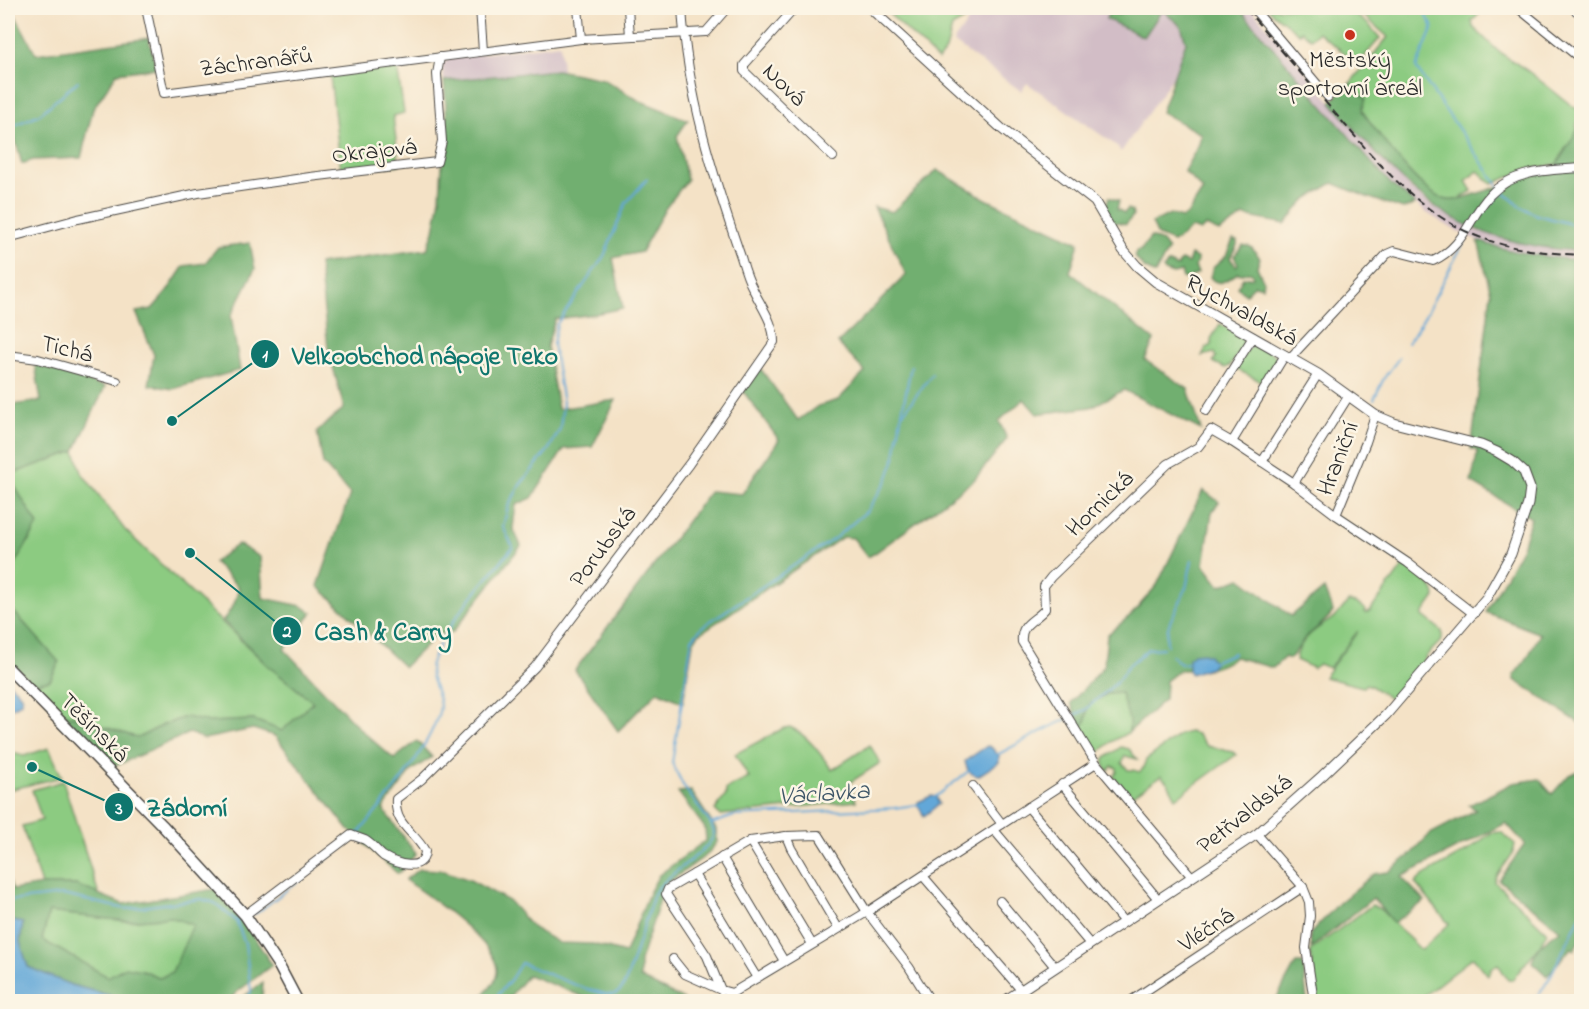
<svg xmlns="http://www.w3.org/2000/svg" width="1589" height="1009" font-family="'Indie Flower',sans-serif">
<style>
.industrial{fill:#d2bdc6}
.green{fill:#8ccb81;stroke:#5c7b56;stroke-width:1.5}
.forest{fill:#71af6f;stroke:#4e6d4d;stroke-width:1.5;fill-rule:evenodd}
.water{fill:#62a7d8;stroke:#466982;stroke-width:1.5}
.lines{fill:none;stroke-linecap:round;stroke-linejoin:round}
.stream{stroke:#62a7d8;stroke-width:2}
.minor-casing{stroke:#494642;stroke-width:10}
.tertiary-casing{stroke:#494642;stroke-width:11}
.secondary-casing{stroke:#494642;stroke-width:13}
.minor{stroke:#fff;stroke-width:8}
.tertiary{stroke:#fff;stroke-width:9}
.secondary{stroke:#fff;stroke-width:10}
.rail{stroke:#2b2b2b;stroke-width:2;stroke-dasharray:9 4.5;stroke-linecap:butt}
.poi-dot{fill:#c8321e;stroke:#fcf5e5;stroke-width:2}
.labels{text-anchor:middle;stroke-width:5;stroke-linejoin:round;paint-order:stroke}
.poi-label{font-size:24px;fill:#2b2b2b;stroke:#fcf5e5}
.street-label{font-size:24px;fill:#2b2b2b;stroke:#fcf5e5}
.water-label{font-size:26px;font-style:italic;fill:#3e5668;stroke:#fcf5e5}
.leader{fill:none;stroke:#0f766e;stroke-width:2}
.callout-dot{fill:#0f766e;stroke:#fcf5e5;stroke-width:2}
.mark-label{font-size:18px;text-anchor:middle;font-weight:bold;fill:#fff}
.callout-label{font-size:26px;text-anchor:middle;font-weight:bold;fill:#0f766e;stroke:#fcf5e5;stroke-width:5;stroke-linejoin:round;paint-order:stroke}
</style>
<rect width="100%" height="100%" fill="#fcf5e5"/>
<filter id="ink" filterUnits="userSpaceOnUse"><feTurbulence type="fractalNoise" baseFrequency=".0167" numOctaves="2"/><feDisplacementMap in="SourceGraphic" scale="12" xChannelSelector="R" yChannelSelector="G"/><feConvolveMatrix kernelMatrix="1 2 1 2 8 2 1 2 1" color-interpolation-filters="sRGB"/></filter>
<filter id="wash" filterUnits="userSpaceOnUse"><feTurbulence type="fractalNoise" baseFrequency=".008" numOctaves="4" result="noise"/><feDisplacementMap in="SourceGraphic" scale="24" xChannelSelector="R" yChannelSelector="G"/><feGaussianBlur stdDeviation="1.35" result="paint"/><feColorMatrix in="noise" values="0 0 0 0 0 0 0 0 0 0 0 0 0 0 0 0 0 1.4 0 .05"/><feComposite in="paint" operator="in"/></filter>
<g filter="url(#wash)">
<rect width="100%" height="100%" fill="#f4e2c6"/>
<g class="industrial">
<polygon points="957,8 1213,8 1218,12 1121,152 1117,146 1027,83 1021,91 953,42 970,19"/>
<polygon points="1239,8 1251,8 1377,156 1413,191 1432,206 1477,231 1510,241 1559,250 1581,251 1581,260 1532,255 1490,245 1458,232 1427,213 1391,184 1371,162"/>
<polygon points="560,44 562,70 444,81 442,65 449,58"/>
</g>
<g class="green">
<polygon points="883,8 953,8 966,19 952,27 946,50 938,60"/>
<polygon points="1270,8 1347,8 1369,25 1380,38 1359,63 1357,63 1318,32 1311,39 1301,31 1299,34 1269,10"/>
<path d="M1355,8H1486L1472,21L1473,27L1499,52L1528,71L1575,108L1581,109V115L1576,126L1580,132L1577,140L1566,147L1557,164L1525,170L1492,184L1478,171L1466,181L1472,191C1464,196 1456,202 1446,200C1425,197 1375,132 1363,112C1357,102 1358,92 1350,83L1388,37Z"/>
<polygon points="397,66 404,113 393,116 399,165 341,170 330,76"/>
<polygon points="1220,324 1240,335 1244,340 1242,348 1230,366 1225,368 1213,362 1216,357 1214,353 1202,356 1206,348 1212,345 1211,339"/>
<polygon points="1252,344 1260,346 1279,358 1264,383 1234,368"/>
<polygon points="75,451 82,473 125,530 267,665 313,702 282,731 254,720 209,722 185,717 163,725 138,738 60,712 32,684 50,680 59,662 8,605 8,576 38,525 14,486 8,490 8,474 20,471"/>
<path d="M1404,565C1415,573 1435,584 1435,597L1422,615L1442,631V640L1426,656L1418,672L1394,700C1383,697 1377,687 1366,684L1363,687L1324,677L1358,631L1329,668L1319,664L1313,668L1296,660C1299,637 1318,628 1335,617C1340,613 1344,606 1348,602L1356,603L1365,609L1364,612L1366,613L1370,611Z"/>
<polygon points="1121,693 1130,719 1129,732 1111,742 1096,755 1081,732 1080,729 1086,721 1087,710 1090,704 1107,694"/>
<path d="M790,727C807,734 822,756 832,770L870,745L880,763L849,783L856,801L720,815L715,810L726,795V789L749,778L735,754L784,728Z"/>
<polygon points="1189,732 1197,734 1207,746 1233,752 1236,755 1176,798 1168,783 1161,776 1132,796 1113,777 1117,772 1117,768 1112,766 1108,771 1104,765 1104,759 1121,747 1129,749 1137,759 1125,756 1122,763 1128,770 1134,770 1139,772 1142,770 1146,760 1179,735"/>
<polygon points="49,748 62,777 8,790 8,752 24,756"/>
<polygon points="63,781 99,895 76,885 41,885 22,826 42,820 32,790"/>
<path d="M1501,832L1515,844C1514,859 1498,868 1495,882L1547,932L1540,945L1512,980H1508L1498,964L1490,969L1491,971L1488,975L1473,957L1417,1001H1318L1310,951L1372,905L1380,909L1421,950L1449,924L1415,883L1424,875L1467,851L1491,833Z"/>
<polygon points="49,912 126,921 171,917 194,925 172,972 160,978 142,970 108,977 42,940"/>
</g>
<g class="forest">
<path d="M1125,8H1239L1371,162L1391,184L1415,204L1403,209L1367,197L1333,183L1305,200L1285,224L1244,216L1219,232L1206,226L1200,231L1192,228C1184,232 1181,239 1173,242L1158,236L1152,223L1170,214L1181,218L1187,215L1203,190L1184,171L1199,144L1201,134L1161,112L1186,42L1181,26L1162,10L1144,37L1106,19L1109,12L1119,15Z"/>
<polygon points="14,13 36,54 149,38 156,68 117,73 93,109 81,158 33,160 22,164 15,139 8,141 8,14"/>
<polygon points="557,70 603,79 638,100 688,120 677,136 687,180 665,209 641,252 613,258 623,308 595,314 555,319 547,346 558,409 616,400 592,447 564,449 532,498 516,505 513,528 521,546 452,633 437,634 404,667 318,586 350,494 323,464 317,432 344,408 328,348 319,264 427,249 434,231 440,198 442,165 449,149 444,81"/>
<path d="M1350,83L1366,99L1362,111C1380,135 1416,189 1444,199C1448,201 1453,200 1457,200L1554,169L1581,124V251C1452,243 1410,194 1331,102Z"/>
<polygon points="937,170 986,199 1079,243 1070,272 1154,340 1145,360 1188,389 1201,430 1124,390 1091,407 1037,414 1024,399 999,421 1007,439 974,480 875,553 868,557 853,538 843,537 698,635 693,643 683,703 658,691 618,731 575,670 710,491 742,494 779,440 743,391 760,368 798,420 818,406 838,400 865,372 838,343 906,275 874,207 892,212"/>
<polygon points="1109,197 1119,201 1117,209 1124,213 1128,209 1132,211 1133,216 1126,224 1117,222 1113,224 1105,209"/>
<polygon points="1151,237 1162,242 1168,250 1155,274 1144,268 1134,256 1137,251 1141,250"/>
<path d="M1233,240L1237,241V245L1230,258L1236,266L1238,264L1234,256L1243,245L1251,247L1260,258L1257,267L1263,280L1262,287L1255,285L1246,294L1237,287L1243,278L1253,277L1252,273L1249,272L1242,274L1238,273C1229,278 1219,289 1210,277L1213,268L1226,256Z"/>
<path d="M1478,241C1512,253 1546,258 1581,260V724L1515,680L1514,675L1526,660L1540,634L1486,612L1522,547L1531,518L1471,482L1478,451L1471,449L1491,293Z"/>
<polygon points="250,243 255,269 231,316 240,370 173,389 149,385 154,355 136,312 152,309 166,293 184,266 205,263 218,247"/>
<polygon points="1191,255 1198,259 1195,267 1198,273 1188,279 1183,278 1181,272 1173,274 1164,271 1163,269 1169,263 1177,267 1181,260 1188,263"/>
<polygon points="35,364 105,387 75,451 20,471 8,474 8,395 10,395 12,405 41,401"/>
<polygon points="14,485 38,525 8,576 8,548 14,533 8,514 8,490"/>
<path d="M1203,490L1219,502L1212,512L1204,565L1220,586L1240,578L1291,616L1324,589L1333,612C1325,623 1314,629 1304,639C1299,646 1296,653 1289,659L1285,657L1273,668L1235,657C1215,671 1204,670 1180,670L1166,681L1165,699L1129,732C1131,718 1124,706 1121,693L1107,694L1090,704L1087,710L1086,721L1080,729L1071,703L1104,666L1107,635L1132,614L1157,585Z"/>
<polygon points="238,544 260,557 263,598 302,606 312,613 284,649 361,730 394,759 417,741 432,757 411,771 383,809 416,854 398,874 348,829 275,736 253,729 204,739 189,733 113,767 60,712 138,738 163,725 185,717 209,722 254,720 282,731 313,702 267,665 223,621 234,604 239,588 214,562"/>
<polygon points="8,605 59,662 50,680 32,684 8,659"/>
<path d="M1581,770V938L1574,950L1571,948L1547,976L1532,962C1536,945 1547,940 1560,930L1499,880L1525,844L1506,823L1401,877L1425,901L1393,923L1373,898L1311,948L1310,934L1339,903L1374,874L1388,872L1410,855L1430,834L1476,810L1469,805L1513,783L1539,779L1552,794L1569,775Z"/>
<path d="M691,791L716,829L717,842L708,854L665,885L640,961V978L686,1001H594L528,975L506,1001H477C485,993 497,983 497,971C498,943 427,895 405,880L419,869L441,870L470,880L509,901L533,928L559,943L593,944L625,953L649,893L659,875L706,840L705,828L678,792Z"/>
<path d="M8,878L13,890L41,885H76L123,904L215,889L250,931L272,965L237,992L228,1001H220L219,1000L131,1001L71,985L28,967L20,942L23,923L8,920ZM49,912L126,921L171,917L193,925L172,972L160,978L142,970L125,967L108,977L42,940Z"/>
<polygon points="1296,963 1303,963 1307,1001 1275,1001"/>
<polygon points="263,982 262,1001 238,1001"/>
</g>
<g class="water">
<polygon points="1203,653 1209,655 1214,662 1211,667 1191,674 1189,672 1189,658 1193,654"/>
<path d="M8,682C22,694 31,702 8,709Z"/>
<path d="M987,746L991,747L999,756V762L978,776C969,774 967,770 965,761Z"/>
<polygon points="931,796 936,797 939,804 924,816 918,806 918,802"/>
<polygon points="8,920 23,923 20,942 28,967 71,985 131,1001 8,1001"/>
</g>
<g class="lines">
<g class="stream">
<polyline points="1422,8 1433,27 1416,68 1502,191 1476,220"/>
<polyline points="8,128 40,114 78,81"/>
<polyline points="1502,191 1521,207 1537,215 1582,227"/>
<polyline points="1408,343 1425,316 1470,230"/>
<polyline points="1374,399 1384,378 1399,358"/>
<polyline points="902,413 911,366"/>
<path d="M1167,645C1164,622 1179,609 1186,588C1188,579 1190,569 1192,560"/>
<polyline points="1171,655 1181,664 1188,663"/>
<polyline points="1212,662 1234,653"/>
<polyline points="995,756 1042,731 1085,710 1116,683 1129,665 1148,649 1163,648"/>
<polyline points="934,798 970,770"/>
<polyline points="711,824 684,787 672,763 692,639 703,626 835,538 867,511 887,480 895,458 901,416 932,374"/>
<path d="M358,834C384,803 428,751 439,712C444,697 426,678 431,663C448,619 484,583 513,547L503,527L508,507L520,485L549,449L560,429L563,403L553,344L557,324L604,256L626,203L647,179"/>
<polyline points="8,901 63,895 126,909 201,899 215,903 236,921 245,943 251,991 247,1002"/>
<polyline points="250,915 258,912 354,838"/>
<polyline points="236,921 242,918"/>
<path d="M492,1002L511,979L521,963C537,969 603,999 615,994C623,991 625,982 628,975L654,894C666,873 712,851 714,833C714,830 712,827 711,824L734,816L894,808L921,804"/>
<polyline points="1534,1002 1549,979 1582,913"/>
</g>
</g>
</g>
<g filter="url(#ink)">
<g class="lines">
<g class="minor-casing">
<g id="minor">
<polyline points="146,8 164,93 581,39 706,32 727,8"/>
<polyline points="480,8 483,51"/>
<polyline points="578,8 581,39"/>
<polyline points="628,8 630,36"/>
<polyline points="795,8 744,65 744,71 833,157"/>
<polyline points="1253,8 1328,97"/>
<polyline points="1518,8 1582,60"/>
<polyline points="1572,8 1582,15"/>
<polyline points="8,238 78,219 198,193 310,177 437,162 442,141 437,74 440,57"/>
<polyline points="8,355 38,359 117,381"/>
<path d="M1290,358L1387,254L1394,251L1433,261C1465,246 1469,217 1490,195C1513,170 1550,170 1582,168"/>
<polyline points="1206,411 1253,337"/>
<polyline points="1232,442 1285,355"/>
<polyline points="1262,462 1318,374"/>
<polyline points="1294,483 1348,397"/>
<polyline points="1336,515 1366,442 1375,415"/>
<polyline points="1062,784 1158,899"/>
<polyline points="973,786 1002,824"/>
<polyline points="1028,807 1124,922"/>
<polyline points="994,830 1090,944"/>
<polyline points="1257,834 1303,887 1309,902 1310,916 1306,948 1314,1002"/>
<polyline points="786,836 791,848 838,928"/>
<polyline points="750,841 812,944"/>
<polyline points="722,857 784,961"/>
<polyline points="694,874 668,889 666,894 707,956 721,990 732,993 867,912 1096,763"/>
<polyline points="923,876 1021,990"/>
<path d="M1192,877L1096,763L1022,642C1020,623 1034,622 1045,609L1044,586L1051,577L1168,464L1198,447L1211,430L1232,442L1294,483L1336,515L1408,563L1474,614"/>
<polyline points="1000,901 1055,967"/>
<path d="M245,915L351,835C356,837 361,838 365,840C372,844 377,851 383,856C396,864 424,873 425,851C414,831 394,825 396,799L422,779L535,667L689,464L774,342C774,322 760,305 752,287C747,278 744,267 741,257C713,176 687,93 682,8"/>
<polyline points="673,959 685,974 721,990"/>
<polyline points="757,978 694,874 750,841 786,836 819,835 867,912 909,967 931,1002"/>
<polyline points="1129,1002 1303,887"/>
</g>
</g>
<g class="tertiary-casing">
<polyline id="tertiary" points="870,8 1002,129 1095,202 1123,250 1137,266 1156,282 1318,374 1375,415 1394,423 1481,445 1497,452 1512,461 1524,472 1530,488 1528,504 1511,554 1487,597 1386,715 1323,775 1257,834 1003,1002"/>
</g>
<g class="secondary-casing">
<polyline id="secondary" points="8,668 162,825 245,915 279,966 298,1002"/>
</g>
<use href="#minor" class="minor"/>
<use href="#tertiary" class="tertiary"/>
<use href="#secondary" class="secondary"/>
<path class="rail" d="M1245,8C1277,45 1308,82 1340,119C1379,164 1418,211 1474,235C1508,249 1545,253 1582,255"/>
</g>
</g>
<circle class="poi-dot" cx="1350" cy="35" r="6"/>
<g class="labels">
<g class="poi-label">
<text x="1350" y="67">Městský<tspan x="1350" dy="28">sportovní areál</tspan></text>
</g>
<g class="street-label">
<text transform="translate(256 61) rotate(-7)" y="8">Záchranářů</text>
<text transform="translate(785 84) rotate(44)" y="8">Nová</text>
<text transform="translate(374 150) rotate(-6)" y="8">Okrajová</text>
<text transform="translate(1242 309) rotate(29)" y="8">Rychvaldská</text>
<text transform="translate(67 348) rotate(14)" y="8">Tichá</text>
<text transform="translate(1337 458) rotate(-69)" y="8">Hraniční</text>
<text transform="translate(1099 503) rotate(-44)" y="8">Hornická</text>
<text transform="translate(602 546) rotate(-53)" y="8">Porubská</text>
<text transform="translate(95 727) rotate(45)" y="8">Těšínská</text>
<text transform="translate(1244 813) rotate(-38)" y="8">Petřvaldská</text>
<text transform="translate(1206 929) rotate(-34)" y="8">Vléčná</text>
</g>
<g class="water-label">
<text transform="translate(824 792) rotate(-4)" y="9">Václavka</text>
</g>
</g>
<path class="leader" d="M172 421L265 354M190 553L287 631M32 767L119 807"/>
<g class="callout-dot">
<circle cx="172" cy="421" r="6"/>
<circle cx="190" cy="553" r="6"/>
<circle cx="32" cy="767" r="6"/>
<circle cx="265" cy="354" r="15"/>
<circle cx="287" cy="631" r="15"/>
<circle cx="119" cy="807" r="15"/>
</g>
<g class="mark-label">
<text x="265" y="361">1</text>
<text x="287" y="637">2</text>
<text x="119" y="814">3</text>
</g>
<g class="callout-label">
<text x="425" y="364">Velkoobchod nápoje Teko</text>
<text x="383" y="640">Cash &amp; Carry</text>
<text x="187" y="816">Zádomí</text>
</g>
<rect width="1589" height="1009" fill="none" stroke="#fcf5e5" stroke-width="30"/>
</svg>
